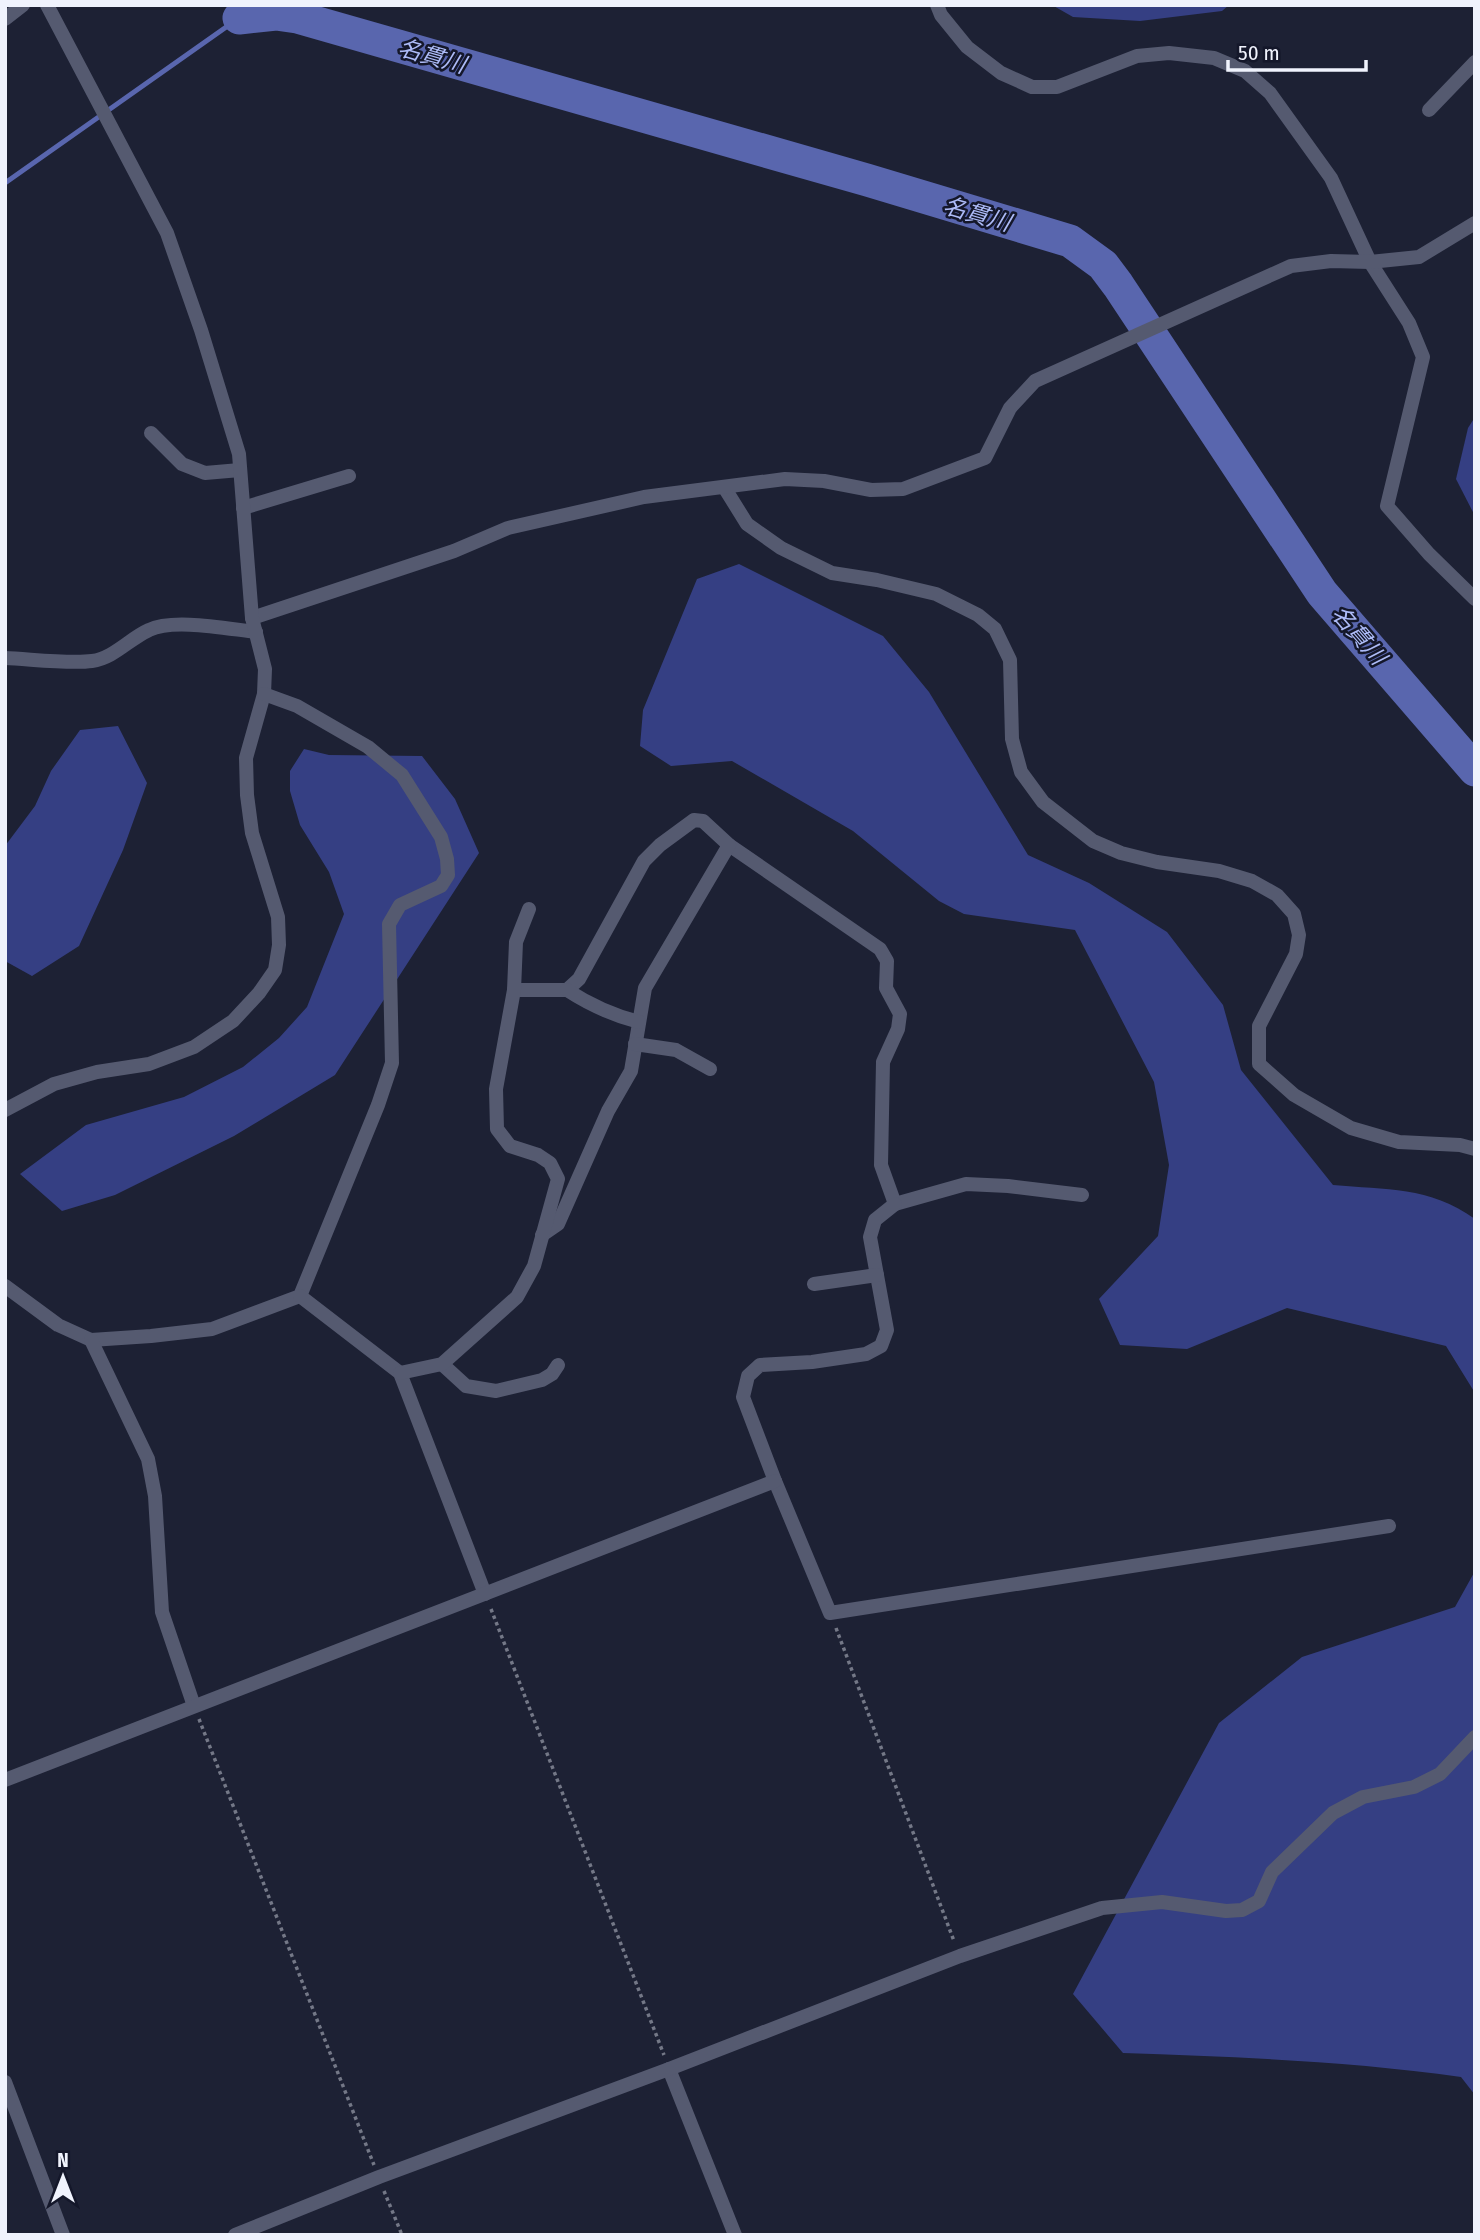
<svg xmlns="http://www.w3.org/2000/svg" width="1480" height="2240" font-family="'Fira Sans Condensed','Noto Sans JP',sans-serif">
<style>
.forest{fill:#353f83}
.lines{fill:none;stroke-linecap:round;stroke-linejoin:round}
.stream{stroke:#5966ae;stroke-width:5}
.river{stroke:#5966ae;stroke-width:33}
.path{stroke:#747887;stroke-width:3.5;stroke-dasharray:3.5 3.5;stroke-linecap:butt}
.street{stroke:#555a70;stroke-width:14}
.labels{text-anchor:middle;stroke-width:5;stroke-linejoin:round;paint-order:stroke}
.water-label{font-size:23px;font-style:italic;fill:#adbbf7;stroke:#14172a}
</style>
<rect width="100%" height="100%" fill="#1d2134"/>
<g class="forest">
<polygon points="1052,5 1229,5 1222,11 1140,21 1073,17"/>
<polygon points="1475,417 1475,516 1456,479 1468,428"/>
<path d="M739,564L883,636L929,692L1028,855L1089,883L1167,932L1223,1005L1241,1070L1333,1185C1386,1190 1429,1186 1475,1219V1393L1446,1346L1287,1308L1187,1349L1120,1345L1099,1299L1158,1236L1169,1165L1154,1082L1075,930L964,914L939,901L853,831L732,761L671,766L640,746L643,710L697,579Z"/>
<polygon points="118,726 147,783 123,850 79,946 32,976 5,961 5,846 35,806 51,771 80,730"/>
<polygon points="304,749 329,755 422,756 455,799 479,853 335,1075 234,1136 115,1195 62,1211 20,1174 86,1125 184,1097 243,1067 279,1038 307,1007 344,914 329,872 300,825 290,791 290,771"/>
<path d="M1475,1571V2095L1461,2077C1350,2061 1236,2057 1123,2053L1073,1994L1219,1723L1302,1657L1455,1607Z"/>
</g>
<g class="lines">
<polyline class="stream" points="5,183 239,18"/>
<polyline class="river" points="239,18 276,14 297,17 867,180 1070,241 1103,265 1118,285 1322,593 1475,770"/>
<g class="path">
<polyline points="491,1609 664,2055"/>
<polyline points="836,1628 954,1941"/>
<polyline points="199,1719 374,2165"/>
<polyline points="384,2191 402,2235"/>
</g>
<g class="street">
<polyline points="937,5 941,15 967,47 1001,73 1032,87 1057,87 1137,56 1169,53 1214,58 1245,71 1270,93 1331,178 1370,262 1409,323 1423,357 1387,506 1429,554 1475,599"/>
<polyline points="5,19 23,5"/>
<polyline points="1429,110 1475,62"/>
<polyline points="151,433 182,464 205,473 240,470"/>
<polyline points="724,487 747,524 781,548 832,573 877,580 936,594 978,615 995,629 1010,660 1012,739 1021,772 1043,802 1093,841 1121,853 1157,862 1219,871 1252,881 1277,895 1294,914 1299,935 1296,954 1259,1026 1259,1064 1294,1095 1351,1128 1399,1142 1460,1145 1475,1149"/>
<polyline points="243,508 349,476"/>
<polyline points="252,618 454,551 508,528 644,497 785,479 824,481 871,490 903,489 985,458 1010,408 1035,381 1291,266 1331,261 1370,262 1419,257 1475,223"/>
<path d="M5,658C30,659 69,664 92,661C114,658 129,639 149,630C173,618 228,629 256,632"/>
<polyline points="729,845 880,949 887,961 886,988 900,1014 898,1029 883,1062 881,1165 895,1204 966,1184 1008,1186 1082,1195"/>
<polyline points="514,990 567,990 579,979 644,861 660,845 694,820 703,821 729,845 645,988 631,1071 608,1111 558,1224 542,1235"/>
<path d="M567,990C590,1005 612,1015 639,1022"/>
<polyline points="635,1044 676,1050 710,1069"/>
<polyline points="5,1110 54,1084 97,1072 149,1064 194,1047 233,1021 259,993 275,970 279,945 278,917 252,833 247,795 246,758 264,694 265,669 252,618 239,454 201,330 167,233 47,5"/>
<polyline points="895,1204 875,1220 870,1237 887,1330 881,1346 866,1354 812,1362 760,1365 748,1376 743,1397 775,1481 830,1613 1389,1526"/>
<polyline points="814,1284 877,1275"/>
<polyline points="5,1286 58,1325 91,1340 151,1336 212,1329 300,1296 378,1105 392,1063 389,924 400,905 441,886 448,875 447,859 441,837 402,775 368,747 297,706 264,694"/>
<polyline points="300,1296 400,1373 485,1594"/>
<polyline points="91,1340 148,1459 155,1496 162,1612 194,1706"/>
<polyline points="442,1364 466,1386 496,1391 542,1380 552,1374 558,1365"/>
<polyline points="400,1373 442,1364 517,1297 534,1266 558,1179 550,1163 538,1155 510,1146 497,1129 496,1089 514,990 516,942 529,909"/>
<polyline points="5,1780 775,1481"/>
<polyline points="669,2069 735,2235"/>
<polyline points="5,2082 63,2235"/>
<polyline points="235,2235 379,2177 669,2069 960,1956 1102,1908 1162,1902 1226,1911 1242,1910 1259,1901 1272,1872 1333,1813 1363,1797 1414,1787 1440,1774 1475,1737"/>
</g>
</g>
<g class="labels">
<g class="water-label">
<text transform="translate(432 56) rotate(16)" y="8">名貫川</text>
<text transform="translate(977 214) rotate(16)" y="8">名貫川</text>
<text transform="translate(1359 635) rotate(49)" y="8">名貫川</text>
</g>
</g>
<rect width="1480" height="2240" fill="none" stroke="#f0f3fd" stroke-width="14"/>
<g transform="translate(63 2177)" stroke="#14172a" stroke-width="5" paint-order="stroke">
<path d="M0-5L12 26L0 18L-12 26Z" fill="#f0f3fd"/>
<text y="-10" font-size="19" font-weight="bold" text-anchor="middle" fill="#f0f3fd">N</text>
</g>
<path d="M1228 60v10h138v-10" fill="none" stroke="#f0f3fd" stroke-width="3.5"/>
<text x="1238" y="60" font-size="21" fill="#f0f3fd" stroke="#14172a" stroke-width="5" paint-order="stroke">50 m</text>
</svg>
